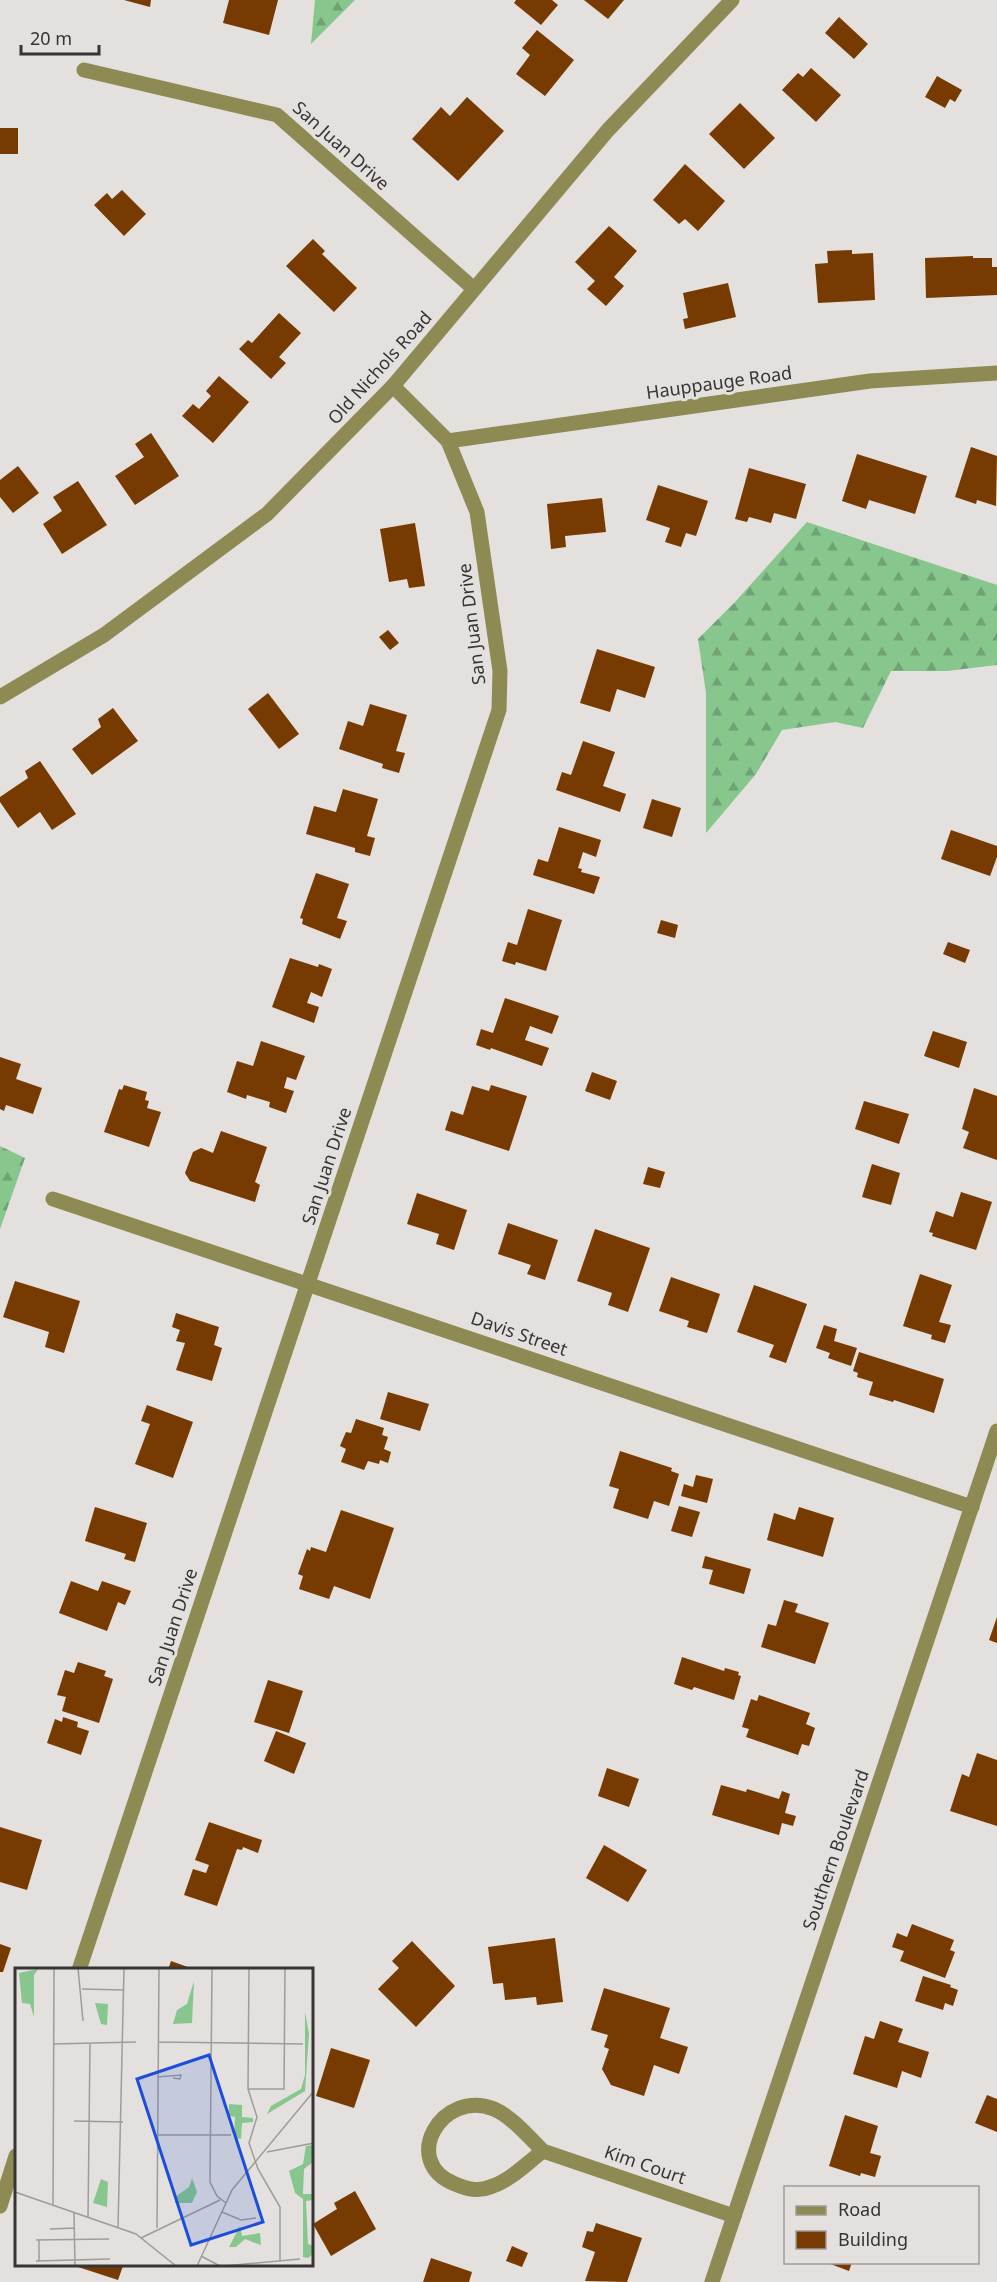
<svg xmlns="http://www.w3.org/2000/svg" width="997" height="2282" font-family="'Noto Sans',sans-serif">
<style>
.forest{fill:url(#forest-firs)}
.building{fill:#773a01}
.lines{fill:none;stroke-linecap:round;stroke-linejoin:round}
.minor{stroke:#8d8a54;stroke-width:15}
.labels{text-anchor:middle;stroke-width:6;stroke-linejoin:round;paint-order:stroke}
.street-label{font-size:18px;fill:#363534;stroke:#e3e0de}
.inset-road{fill:none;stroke:#9e9c9a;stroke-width:1.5}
.view{fill:#1d4ed8;fill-opacity:0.15;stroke:#1d4ed8;stroke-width:3}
.inset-edge{fill:none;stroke:#363534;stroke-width:3}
</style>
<defs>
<pattern id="forest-firs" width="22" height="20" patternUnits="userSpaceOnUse" patternTransform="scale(1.5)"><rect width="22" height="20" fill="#87c68d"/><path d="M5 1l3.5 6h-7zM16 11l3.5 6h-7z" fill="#6fa274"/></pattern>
</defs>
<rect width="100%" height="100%" fill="#e3e0de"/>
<g class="forest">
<polygon points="315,0 355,0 311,44"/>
<polygon points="807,522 997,585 997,665 947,671 891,671 863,728 835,722 782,730 756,774 706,833 706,693 698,639 735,602"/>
<polygon points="0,1146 25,1158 0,1229"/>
</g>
<g class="building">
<polygon points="124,0 151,0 150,7"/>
<polygon points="229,0 278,0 269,35 223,23"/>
<polygon points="516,0 552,0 558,5 541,25 514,3"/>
<polygon points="584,0 624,0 608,19"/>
<polygon points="839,17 868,44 854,59 825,33"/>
<polygon points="537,30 574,60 545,96 516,74 530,55 522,48"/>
<polygon points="811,68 841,95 816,122 782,90 798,73 803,77"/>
<polygon points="937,76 962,90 955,102 950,99 945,108 925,97"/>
<polygon points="467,97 504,131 458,181 412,139 441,107 450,116"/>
<polygon points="740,103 775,138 744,169 709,134"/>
<rect x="0" y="128" width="18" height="26"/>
<polygon points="685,164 725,201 698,231 685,219 679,224 653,200"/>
<polygon points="122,190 146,214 124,236 94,205 107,193 112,199"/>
<polygon points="609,226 637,251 614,277 624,286 606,306 587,289 595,281 575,262"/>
<polygon points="313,239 325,251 322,254 357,288 334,312 286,266"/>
<polygon points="852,250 852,254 873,253 875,300 818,303 815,264 828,263 827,251"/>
<polygon points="973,256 973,258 992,258 992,267 997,267 997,295 926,298 925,258"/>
<polygon points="728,283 736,317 685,329 683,319 688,318 683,293"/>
<polygon points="279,313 301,333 279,357 286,363 271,379 239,349 248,340 252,343"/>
<polygon points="219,376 249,402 213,443 182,416 193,404 199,409 211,396 206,391"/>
<polygon points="151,433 179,476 135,505 115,476 144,457 135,444"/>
<polygon points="971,447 997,456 996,506 977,500 976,504 955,497"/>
<polygon points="857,454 927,476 915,514 869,500 866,509 842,501"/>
<polygon points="18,466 39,493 13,513 0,497 0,480"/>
<polygon points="749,468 806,484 796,519 774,513 771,523 749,517 747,522 735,519"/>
<polygon points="78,481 107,525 62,554 43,524 62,511 53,497"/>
<polygon points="658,485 708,501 696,536 686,533 681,547 665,542 670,528 646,520"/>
<polygon points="602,498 606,532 565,536 566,547 551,549 547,504"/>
<polygon points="415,523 425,586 409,588 407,579 389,582 380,529"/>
<polygon points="388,630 399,643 390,650 379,637"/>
<polygon points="597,649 655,667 645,698 617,689 610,712 580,703"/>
<polygon points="268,693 299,734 279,749 248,709"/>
<polygon points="370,704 407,715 396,751 405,753 399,773 382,768 383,764 339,749 348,721 363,726"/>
<polygon points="113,708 138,741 92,775 72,749 101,727 98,719"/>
<polygon points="583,741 615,752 603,786 626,794 620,812 556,790 562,772 571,775"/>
<polygon points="40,761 76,814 52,830 40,812 18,828 0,802 0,797 28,778 25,771"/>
<polygon points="343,789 378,799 367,836 375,838 370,856 355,852 355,848 306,834 314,806 336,812"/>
<polygon points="652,799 681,808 672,837 643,828"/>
<polygon points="559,827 601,840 596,857 583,852 578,868 582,869 581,872 600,877 594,894 533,875 538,859 548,862"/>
<polygon points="951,830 997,846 997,857 990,876 941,859"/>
<polygon points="316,873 349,884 337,918 347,921 340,939 302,924 303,919 300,918"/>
<polygon points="528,909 562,920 546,971 516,962 515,965 502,961 508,942 517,945"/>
<polygon points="661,920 678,925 675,938 657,933"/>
<polygon points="948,942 970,950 965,963 943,954"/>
<polygon points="290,958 318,967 319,964 332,969 322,997 311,992 307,1003 319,1007 314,1023 272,1007"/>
<polygon points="505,998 559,1016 552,1034 530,1026 525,1040 549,1048 542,1066 491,1048 490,1050 476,1045 481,1029 493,1033"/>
<polygon points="933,1031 967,1042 959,1068 924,1056"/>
<polygon points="261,1041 305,1056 296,1080 287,1077 284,1088 294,1091 286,1113 269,1107 270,1102 247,1095 246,1099 227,1092 237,1061 253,1066"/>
<polygon points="0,1057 21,1064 16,1079 42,1088 33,1114 6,1105 4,1111 0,1109"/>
<polygon points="592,1072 617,1081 610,1100 585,1091"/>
<polygon points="124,1085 147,1092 145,1100 149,1101 147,1108 161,1112 149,1147 104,1132 119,1089 122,1090"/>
<polygon points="491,1085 527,1096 509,1151 445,1130 451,1111 463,1115 472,1086 489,1091"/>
<polygon points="974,1088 997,1096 997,1160 963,1148 969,1132 962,1129"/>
<polygon points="864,1101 909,1114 899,1144 855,1129"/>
<polygon points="221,1131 267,1147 255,1182 260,1185 255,1202 190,1181 185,1173 193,1152 201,1148 213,1153"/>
<polygon points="872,1164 900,1173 891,1205 862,1197"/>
<polygon points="648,1167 665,1172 660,1188 643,1184"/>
<polygon points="961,1192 992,1202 976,1250 932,1236 933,1233 929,1232 936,1211 953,1217"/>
<polygon points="417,1193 467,1210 454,1250 436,1244 439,1234 407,1224"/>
<polygon points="508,1223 558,1240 545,1280 527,1274 531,1265 498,1254"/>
<polygon points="595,1229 650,1248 628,1312 608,1305 612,1293 577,1281"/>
<polygon points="920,1274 952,1285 939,1322 951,1325 945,1343 931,1339 932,1335 903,1326"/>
<polygon points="671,1277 720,1294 707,1333 687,1327 689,1321 659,1311"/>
<polygon points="15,1281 80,1301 64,1353 45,1347 49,1332 3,1317"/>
<polygon points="754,1285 807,1304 786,1363 769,1357 774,1345 737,1332"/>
<polygon points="176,1313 219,1327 214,1345 222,1348 212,1381 176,1370 185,1343 176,1341 180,1330 172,1327"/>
<polygon points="824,1325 837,1329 834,1341 857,1348 851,1366 828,1358 830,1353 816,1348"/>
<polygon points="859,1352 944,1379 934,1413 894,1400 893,1402 869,1395 873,1382 857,1377 858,1373 853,1371"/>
<polygon points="388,1392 429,1404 420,1431 380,1419"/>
<polygon points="147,1405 193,1422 173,1478 135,1464 150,1424 141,1421"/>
<polygon points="356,1419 384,1428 382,1435 388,1437 384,1449 391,1452 388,1463 380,1460 379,1464 368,1461 364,1470 341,1462 346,1449 340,1446 346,1432 351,1433"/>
<polygon points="620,1451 672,1468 671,1471 679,1474 669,1506 654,1501 648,1519 613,1508 619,1489 609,1486"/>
<polygon points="696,1475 713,1479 707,1503 681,1496 684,1484 693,1487"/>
<polygon points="679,1506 700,1512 692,1537 671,1531"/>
<polygon points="95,1507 147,1523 135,1562 124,1559 126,1554 85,1541"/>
<polygon points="799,1507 834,1518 823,1557 767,1540 774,1513 795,1520"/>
<polygon points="341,1510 394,1528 370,1599 334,1586 329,1599 299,1589 303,1576 298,1574 307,1549 310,1551 311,1547 326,1552"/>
<polygon points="705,1556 751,1569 744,1594 709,1584 713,1570 702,1568"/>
<polygon points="71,1581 98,1591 102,1581 131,1591 125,1605 118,1602 107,1631 59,1613"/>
<polygon points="784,1600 798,1604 795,1612 829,1623 815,1664 761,1647 768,1624 776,1626"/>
<polygon points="997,1617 997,1643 989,1640"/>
<polygon points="682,1657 724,1671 725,1668 739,1672 738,1675 741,1676 734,1700 694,1687 692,1690 674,1684"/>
<polygon points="78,1662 106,1671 104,1676 113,1679 99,1723 62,1711 66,1697 57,1695 65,1670 74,1673"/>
<polygon points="268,1680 303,1691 289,1733 254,1722"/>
<polygon points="759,1695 810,1713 806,1724 815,1728 809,1746 802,1744 798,1755 746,1737 749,1729 742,1727 751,1699 757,1701"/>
<polygon points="63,1717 78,1722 77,1727 89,1731 81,1755 47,1743 55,1719 62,1722"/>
<polygon points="276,1731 306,1743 294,1774 264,1761"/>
<polygon points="977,1753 997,1760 997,1826 950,1811 962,1774 969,1777"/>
<polygon points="607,1768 639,1779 629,1807 598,1796"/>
<polygon points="721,1785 746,1792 747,1789 779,1799 782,1791 790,1794 785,1813 796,1816 793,1826 782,1823 779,1835 712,1815"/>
<polygon points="209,1822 262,1840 258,1853 243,1847 242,1850 237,1849 217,1906 184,1895 193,1869 206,1873 209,1865 195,1860"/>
<polygon points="0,1827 42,1840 27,1890 0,1882"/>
<polygon points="604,1845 647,1870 628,1902 586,1878"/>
<polygon points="912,1924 954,1940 950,1950 955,1952 945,1978 900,1961 904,1951 892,1947 897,1933 907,1937"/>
<polygon points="555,1938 563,2002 537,2005 536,1997 505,2000 503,1983 493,1984 488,1947"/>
<polygon points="412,1941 455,1986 416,2027 378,1989 399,1968 392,1961"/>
<polygon points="0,1944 11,1948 3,1972 0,1972"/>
<polygon points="171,1961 196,1970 168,1970"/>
<polygon points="923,1976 951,1985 950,1987 958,1990 953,2006 945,2003 943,2010 915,2001"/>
<polygon points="604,1988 670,2008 660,2038 688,2047 679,2074 654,2065 644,2096 611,2085 602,2069 609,2049 604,2047 608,2035 591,2030"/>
<polygon points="880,2021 903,2029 898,2042 929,2052 921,2078 902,2071 897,2088 853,2074 865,2036 874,2039"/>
<polygon points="331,2048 370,2060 354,2108 316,2096"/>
<polygon points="987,2095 997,2099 997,2132 975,2123"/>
<polygon points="845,2115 878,2126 870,2153 881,2156 875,2177 861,2173 860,2176 829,2166"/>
<polygon points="355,2191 376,2229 331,2256 313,2224 337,2209 334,2203"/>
<polygon points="596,2223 642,2238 627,2282 585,2281 595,2252 582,2247 587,2231 593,2232"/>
<polygon points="512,2246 528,2253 522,2267 506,2261"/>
<polygon points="431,2258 472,2272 469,2282 423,2282"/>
<polygon points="825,2262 852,2262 849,2271"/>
<polygon points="75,2266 123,2266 118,2280"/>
</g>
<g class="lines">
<g class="minor">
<polyline points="84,70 277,115 474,289"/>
<polyline points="448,441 870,381 997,373"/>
<polyline points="0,697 104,635 267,514 393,386 608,130 732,0"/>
<polyline points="53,1199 972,1507"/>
<polyline points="79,1970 499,710 500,671 477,512 448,441 393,386"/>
<path d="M543,2151C530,2138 511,2116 494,2109C442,2088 399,2162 455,2184C467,2189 478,2192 490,2187C510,2181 527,2163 543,2151L734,2216"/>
<polyline points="0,2206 16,2156"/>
<polyline points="712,2282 997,1431"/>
</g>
</g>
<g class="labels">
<g class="street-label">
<text transform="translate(341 146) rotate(42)" y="6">San Juan Drive</text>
<text transform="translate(380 368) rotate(-48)" y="6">Old Nichols Road</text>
<text transform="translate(719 383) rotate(-8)" y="6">Hauppauge Road</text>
<text transform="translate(472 624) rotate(-97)" y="6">San Juan Drive</text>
<text transform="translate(327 1166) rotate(-72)" y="6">San Juan Drive</text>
<text transform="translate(519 1334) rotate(19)" y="6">Davis Street</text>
<text transform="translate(173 1627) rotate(-72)" y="6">San Juan Drive</text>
<text transform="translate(836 1850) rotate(-71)" y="6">Southern Boulevard</text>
<text transform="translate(645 2165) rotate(19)" y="6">Kim Court</text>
</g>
</g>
<g transform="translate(15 1968)">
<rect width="298" height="298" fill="#e3e0de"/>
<path d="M23,1L19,7V49L15,36L7,35L4,5ZM179,13L177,55L158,56L162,42L172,36ZM80,35L93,36L92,57L86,56ZM290,44L294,66L290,123L252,146L256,138L286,121L290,107ZM214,136L227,137V149L238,150V154L227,155L226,171L219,170L220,149L214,148ZM298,177V194L289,201L288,226H299L298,232L291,233L293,276L299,278L298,286L293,290L288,289V231L280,225L274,203L288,196L291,178ZM177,210L182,224L177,235H160V229L174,219ZM86,211L93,214L92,239L78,235ZM225,258L227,268L245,265L246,277L230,271L221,279H214Z" fill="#87c68d"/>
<path class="inset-road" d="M63,0L68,53M197,0L195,214L202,228L211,235M234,0L233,121L242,149L234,175L243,201L265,239V292M67,21L109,22M143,74L288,76M39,76L121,74M142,109L166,107L165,111L158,110M233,121H269L270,0M0,141V172M59,153L108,154M142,167H216M252,184L299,175M0,224L121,266L161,298M38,238L39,0M207,244L226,252L241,250M59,245L60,298M73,250L75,76M103,260L109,0M142,260L144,0M35,261L60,260M126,270L205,232M21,272L94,271M24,272V293M186,288L205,298M21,293L95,291M182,298L217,222L299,123M209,298L285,291"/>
<path class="view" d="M194,87L248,254L176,277L122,111Z"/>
<rect width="298" height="298" class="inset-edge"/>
</g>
<rect x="784" y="2186" width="195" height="78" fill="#e3e0de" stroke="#9e9c9a" stroke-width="1.5"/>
<rect x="796" y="2206" width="30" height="9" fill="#8d8a54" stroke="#9e9c9a" stroke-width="1.5"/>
<text x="838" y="2216" font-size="18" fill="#363534">Road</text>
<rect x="796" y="2231" width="30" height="18" fill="#773a01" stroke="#9e9c9a" stroke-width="1.5"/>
<text x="838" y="2246" font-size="18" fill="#363534">Building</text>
<path d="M21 45v9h78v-9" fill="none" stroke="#363534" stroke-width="3"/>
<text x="30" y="45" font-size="18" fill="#363534" stroke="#e3e0de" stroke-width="4.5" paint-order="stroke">20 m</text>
</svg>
